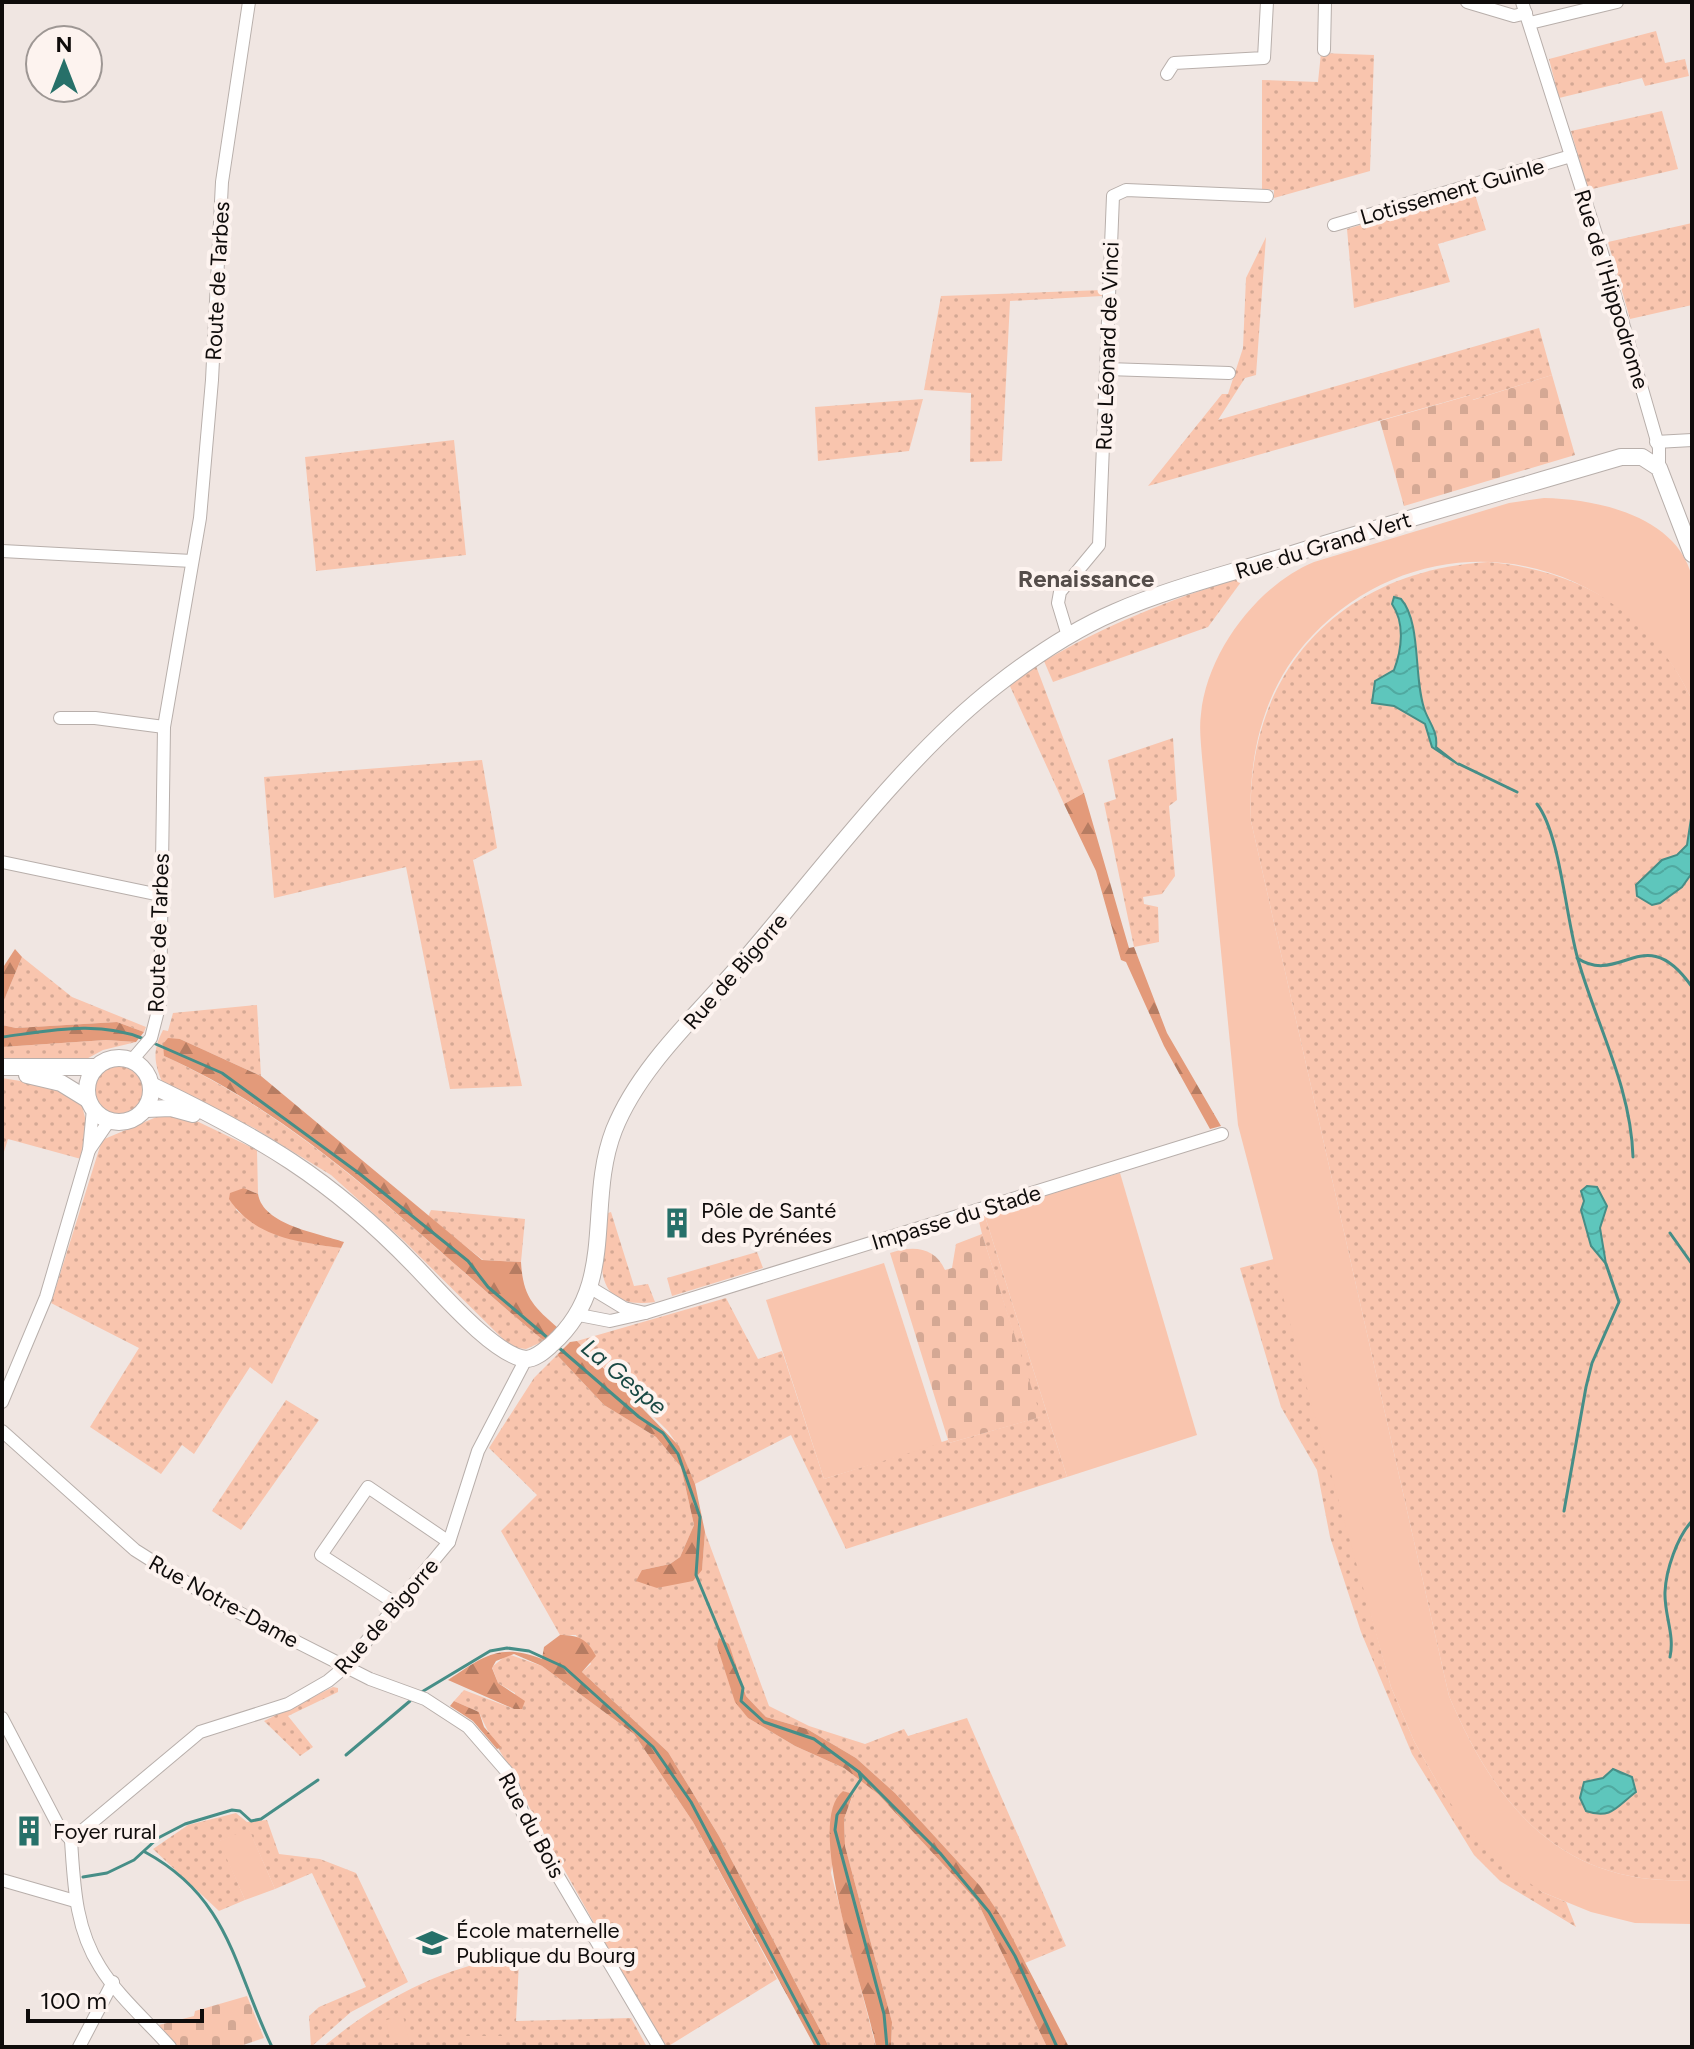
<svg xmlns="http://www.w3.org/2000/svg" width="1694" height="2049" font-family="Figtree,sans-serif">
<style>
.grass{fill:url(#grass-dots)}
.forest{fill:url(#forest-firs)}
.cemetery{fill:url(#cemetery-stones)}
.garden{fill:#f9c5ae}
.water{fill:url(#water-waves);stroke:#468e87;stroke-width:2}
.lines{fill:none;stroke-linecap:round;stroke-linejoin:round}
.stream{stroke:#468e87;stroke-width:3}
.minor-casing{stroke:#b8afab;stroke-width:14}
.major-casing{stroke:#b8afab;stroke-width:18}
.minor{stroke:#fff;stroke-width:12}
.major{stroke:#fff;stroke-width:16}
.labels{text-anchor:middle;stroke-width:8;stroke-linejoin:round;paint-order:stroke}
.street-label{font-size:22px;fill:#0f0c0b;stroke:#fdf3ef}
.poi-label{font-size:22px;fill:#0f0c0b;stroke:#fdf3ef;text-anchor:start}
.neighbourhood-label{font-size:24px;font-weight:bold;fill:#554d4a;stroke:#fdf3ef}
.water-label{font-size:24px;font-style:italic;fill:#1a4944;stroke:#fdf3ef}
</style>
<defs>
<pattern id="grass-dots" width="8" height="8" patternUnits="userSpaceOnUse" patternTransform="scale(2)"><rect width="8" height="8" fill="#f9c5ae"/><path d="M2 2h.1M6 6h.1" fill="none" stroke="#d4a894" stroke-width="1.8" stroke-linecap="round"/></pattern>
<pattern id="forest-firs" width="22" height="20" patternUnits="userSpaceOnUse" patternTransform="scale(2)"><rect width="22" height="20" fill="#e39a7a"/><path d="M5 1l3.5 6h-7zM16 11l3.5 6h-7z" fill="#b67c62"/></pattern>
<pattern id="cemetery-stones" width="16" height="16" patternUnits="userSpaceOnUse" patternTransform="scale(2)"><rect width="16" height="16" fill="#f9c5ae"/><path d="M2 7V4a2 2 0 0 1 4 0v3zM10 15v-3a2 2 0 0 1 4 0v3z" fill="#d4a894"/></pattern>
<pattern id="water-waves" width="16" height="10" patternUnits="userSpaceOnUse" patternTransform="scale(2)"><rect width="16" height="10" fill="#5ec6bc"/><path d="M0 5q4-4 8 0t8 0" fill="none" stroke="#50a9a0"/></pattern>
</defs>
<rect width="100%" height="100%" fill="#f0e6e2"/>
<g class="grass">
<polygon points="1656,31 1665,63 1685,59 1689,76 1645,86 1642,78 1559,98 1549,59"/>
<polygon points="1321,53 1374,55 1370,171 1274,198 1274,190 1262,189 1262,80 1318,82"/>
<polygon points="1662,111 1678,169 1588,190 1571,131"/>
<polygon points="1474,191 1486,230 1438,244 1450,282 1354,308 1347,229"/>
<polygon points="1692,223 1692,305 1630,319 1608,242"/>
<polygon points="1266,237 1256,375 1245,378 1218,420 1539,328 1552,375 1472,400 1470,395 1148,486 1222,394 1228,394 1243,348 1246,278"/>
<polygon points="1102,290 1102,296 1010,301 1002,461 970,462 971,393 924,390 941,296"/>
<polygon points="923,399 909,451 818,461 815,407"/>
<polygon points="454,440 466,555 316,571 305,457"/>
<path d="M1488,562C1583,571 1651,612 1692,700V1880C1562,1887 1496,1807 1449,1696L1251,821C1245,672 1339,571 1488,562Z"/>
<path d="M1237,579L1241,582L1208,627L1053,682L1044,661C1106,625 1168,600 1237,579Z"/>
<polygon points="1036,666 1084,793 1064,804 1009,684"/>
<polygon points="1173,738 1177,800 1169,806 1175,876 1162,894 1143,897 1144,904 1158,907 1159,942 1134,947 1104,803 1116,799 1108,760"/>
<polygon points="482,760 497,848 473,860 522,1086 450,1089 406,867 274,898 264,777"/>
<polygon points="22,957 72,997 146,1027 144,1032 117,1022 16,1028 2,1025 2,1005"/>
<path d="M257,1005L261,1076L180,1039L164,1056C311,1123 422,1240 544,1341L526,1349L511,1347L404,1241L331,1175L254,1128L163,1084C154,1063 152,1051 163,1030L168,1031L173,1013Z"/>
<polygon points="106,1040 136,1042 103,1050 79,1063 2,1062 2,1047"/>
<circle cx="118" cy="1088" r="26"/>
<polygon points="2,1078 57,1087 81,1102 86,1121 81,1159 8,1139 2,1158"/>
<path d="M166,1113L184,1115L257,1150L258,1194L244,1188L236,1210C271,1238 298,1242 341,1248L272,1384L250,1367L194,1454L182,1445L161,1474L90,1427L139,1348L51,1303L102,1140Z"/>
<polygon points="431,1210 525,1219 521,1262 483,1260 428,1217"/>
<path d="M611,1212L634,1286L648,1284L655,1302C589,1311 601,1259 605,1214Z"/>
<polygon points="984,1213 1067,1477 846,1549 791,1435 695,1484 679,1447 668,1431 577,1341 726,1298 758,1359 782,1351 824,1479 948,1440 949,1443 1040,1417 982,1234 978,1217"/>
<polygon points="757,1252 763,1268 672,1296 667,1278"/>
<polygon points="1274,1259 1391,1687 1414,1741 1445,1796 1542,1892 1566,1902 1576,1927 1500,1881 1474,1855 1412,1754 1361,1632 1330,1537 1317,1470 1281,1407 1240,1268"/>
<polygon points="557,1355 604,1405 656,1437 681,1467 694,1525 680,1557 670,1564 642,1570 657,1588 702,1569 705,1532 769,1706 809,1726 865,1744 904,1729 908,1736 967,1718 1066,1946 1025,1963 981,1887 895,1793 856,1758 807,1729 766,1717 746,1696 729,1645 717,1646 748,1718 795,1746 844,1768 878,1794 977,1901 1047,2047 891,2047 892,2022 845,1846 844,1819 853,1795 843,1791 831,1873 876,2047 829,2047 719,1836 668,1752 582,1672 591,1664 576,1635 560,1635 501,1531 537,1495 489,1448 534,1378"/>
<polygon points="286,1400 319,1420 241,1530 212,1511"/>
<path d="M508,1654L542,1666L634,1734L693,1822L777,1979L667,2047L647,2018L522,1794C510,1761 492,1744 479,1712L454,1701L464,1690L514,1709L515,1693L498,1683L492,1667Z"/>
<polygon points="333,1687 338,1688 338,1692 288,1716 313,1747 300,1756 264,1721"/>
<polygon points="236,1813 247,1822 267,1820 279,1854 320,1859 356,1873 408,1982 351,2012 311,2047 309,2016 319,2007 366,1987 312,1873 275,1889 249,1830 220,1841 245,1900 219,1911 153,1849 188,1825"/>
<path d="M493,1960L519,1962L516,2021L631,2018L647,2047H323C372,2006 430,1973 493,1960Z"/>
</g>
<g class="forest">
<polygon points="1084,793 1129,948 1134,947 1167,1033 1221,1126 1210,1129 1164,1046 1126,962 1121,960 1096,871 1064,804"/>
<polygon points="15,949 22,957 2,1005 2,969"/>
<polygon points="117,1022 144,1032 136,1042 106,1040 2,1047 2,1025 16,1028"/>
<path d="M168,1038L180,1039L261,1076L482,1260L521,1262C523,1297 533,1306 558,1328L544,1341C422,1240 312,1122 164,1056L163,1044Z"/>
<path d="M244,1188L258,1194C263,1225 318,1233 344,1242L341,1248C299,1242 255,1238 229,1199L230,1193Z"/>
<polygon points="577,1341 679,1446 695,1484 705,1532 702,1570 693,1581 657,1588 636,1581 642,1570 670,1564 680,1557 694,1525 681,1467 656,1437 604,1405 557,1355 570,1342"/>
<path d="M560,1635C579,1635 587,1639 596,1656L582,1672L668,1752L719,1836L829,2047H815L693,1822L634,1734L542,1666L514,1654L496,1661L492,1668L498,1683L525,1701L522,1709H514L448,1680C483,1657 499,1642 542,1659L544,1647Z"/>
<polygon points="719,1638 729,1644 746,1696 766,1717 807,1729 856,1758 895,1793 981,1887 1002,1918 1069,2047 1047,2047 977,1901 878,1794 844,1768 795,1746 748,1718 735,1702 717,1646"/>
<polygon points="454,1701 479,1712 484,1727 501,1747 497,1749 473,1721 450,1706"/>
<path d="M843,1791L853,1794L844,1819L845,1846L892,2022L891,2047H876C868,1997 802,1823 843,1791Z"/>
</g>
<g class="cemetery">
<polygon points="1552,375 1575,455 1404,506 1380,421 1471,395 1473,400"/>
<path d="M982,1234L1041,1417L949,1443L890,1253C913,1245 935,1247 945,1270L952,1268L956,1244Z"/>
<polygon points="247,1996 264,2038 237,2047 175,2047 159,2025 194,2016 195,2011"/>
</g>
<g class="garden">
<path d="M1544,498C1597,499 1677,516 1692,577C1694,588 1692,603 1692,614C1692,643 1692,671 1692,700C1622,549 1429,513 1312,636C1264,686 1248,754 1251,821L1449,1696C1496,1807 1562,1887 1692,1880V1924L1635,1923L1591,1912L1542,1892L1489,1854L1445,1796L1414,1741L1391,1687L1307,1388L1238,1125L1202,757C1201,743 1199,728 1201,714C1207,652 1258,585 1314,562L1509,503Z"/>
<polygon points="1120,1173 1197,1435 1067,1477 984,1213"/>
<polygon points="884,1263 942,1443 824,1479 766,1300"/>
<polygon points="249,1829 275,1889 245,1900 219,1841"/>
<polygon points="403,2016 409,2040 391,2044 386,2020"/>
<rect x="464" y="2036" width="39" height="11"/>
</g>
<g class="water">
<path d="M1394,597L1401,599C1422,623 1413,679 1425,711C1430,724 1438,732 1436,747L1459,765L1432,747L1425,724L1394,706L1372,703L1375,681L1394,670C1402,649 1405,623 1392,604Z"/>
<polygon points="1692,812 1692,873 1682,887 1660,903 1652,905 1637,896 1636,885 1662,860 1677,855 1687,845"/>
<polygon points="1587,1186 1597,1187 1607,1206 1600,1228 1606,1264 1591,1246 1581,1210 1584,1201 1581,1191"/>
<path d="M1613,1769L1632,1777L1636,1792C1617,1806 1612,1820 1586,1811L1580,1798L1584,1782L1603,1778Z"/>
</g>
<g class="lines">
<g class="stream">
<polyline points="1459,764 1517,792"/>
<path d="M1537,804C1561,835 1566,922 1579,963C1598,1028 1631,1088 1633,1157"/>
<path d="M1577,958C1621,987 1645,919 1692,987"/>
<path d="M2,1037C49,1031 99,1020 144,1039"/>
<polyline points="151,1042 222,1073 360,1174 468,1261 488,1287 549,1339"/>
<polyline points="1670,1233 1692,1264"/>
<polyline points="558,1347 639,1417 663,1433 678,1454 700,1517 696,1575 743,1688 741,1701 764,1722 814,1739 859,1772 861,1779 837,1815 835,1830 884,2014 887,2047"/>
<polyline points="1564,1511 1586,1387 1592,1363 1619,1302 1606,1264"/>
<path d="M1670,1657C1675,1635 1664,1614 1665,1592C1666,1570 1677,1537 1692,1521"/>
<polyline points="420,1693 490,1651 507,1648 529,1651 564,1667 653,1747 691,1802 820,2047"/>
<polyline points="346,1755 410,1701"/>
<polyline points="859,1772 940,1853 989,1912 1015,1956 1057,2047"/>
<path d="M145,1852C230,1898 234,1968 272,2047"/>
<polyline points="83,1877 107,1873 134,1860 158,1838 185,1824 232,1810 240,1811 251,1821 261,1819 318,1780"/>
</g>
<g class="minor-casing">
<g id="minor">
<polyline points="1467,2 1514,16 1526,13"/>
<polyline points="1522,2 1609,275 1659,448 1659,468"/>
<polyline points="1530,23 1617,2"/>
<polyline points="1324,50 1325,2"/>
<polyline points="1167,74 1174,63 1264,58 1267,2"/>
<polyline points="1334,225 1571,156"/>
<polyline points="1107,369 1229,373"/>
<polyline points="1656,442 1692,440"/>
<polyline points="2,551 192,561"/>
<polyline points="1068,636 1058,603 1060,592 1099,545 1113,196 1126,190 1267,196"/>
<polyline points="60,718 95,718 164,727"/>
<polyline points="2,862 160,895"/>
<polyline points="132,1060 151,1038 160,1003 164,727 200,518 212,380 222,182 249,2"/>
<polyline points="93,1109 89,1150 109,1121"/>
<polyline points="645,1313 1222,1134"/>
<polyline points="579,1315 610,1321 645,1313 624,1308 591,1288"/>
<polyline points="2,1402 46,1297 89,1150"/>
<polyline points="2,1431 135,1550 214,1600 370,1679 425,1699 468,1727 508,1773 526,1822 659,2047"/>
<polyline points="398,1605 321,1555 368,1487 449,1542"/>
<polyline points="2,1718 59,1827 71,1840"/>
<polyline points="71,1840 200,1732 288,1704 328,1681 345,1667 449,1542 478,1451 526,1359"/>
<path d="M71,1840C74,1884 75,1928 100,1967C118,1996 147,2021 170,2047"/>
<polyline points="2,1880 75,1901"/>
<polyline points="79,2047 113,1982"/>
</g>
</g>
<g class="major-casing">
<g id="major">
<circle cx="119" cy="1090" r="32"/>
<polyline points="2,1067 94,1067"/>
<polyline points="27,1075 61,1083 87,1099"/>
<path d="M151,1085C259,1137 329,1177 413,1264C436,1287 494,1356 526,1359C536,1359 545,1350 552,1344C619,1284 585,1205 614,1130C639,1067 697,1015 741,964C818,875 904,757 997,685C1033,657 1073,630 1115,612C1172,587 1236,572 1295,553C1403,520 1512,489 1621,457H1642L1659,468L1692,554"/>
<polyline points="146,1109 171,1108 193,1114"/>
</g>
</g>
<use href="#minor" class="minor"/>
<use href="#major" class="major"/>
</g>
<defs>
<g id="building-bare" transform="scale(2.4)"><path d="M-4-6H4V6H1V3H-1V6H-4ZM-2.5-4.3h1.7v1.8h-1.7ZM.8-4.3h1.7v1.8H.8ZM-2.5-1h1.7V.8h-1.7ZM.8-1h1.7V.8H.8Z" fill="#277069" stroke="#fdf3ef" stroke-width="2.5" paint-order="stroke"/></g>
<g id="school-bare" transform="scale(2.4)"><path d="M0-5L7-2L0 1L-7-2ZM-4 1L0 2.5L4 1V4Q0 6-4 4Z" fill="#277069" stroke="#fdf3ef" stroke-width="2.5" paint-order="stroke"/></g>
</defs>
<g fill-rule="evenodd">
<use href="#building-bare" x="677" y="1223"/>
<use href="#building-bare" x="29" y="1831"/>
<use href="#school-bare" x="432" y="1943"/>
</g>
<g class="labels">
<g class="street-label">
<text transform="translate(1452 191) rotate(-16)" y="8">Lotissement Guinle</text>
<text transform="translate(217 281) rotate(-87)" y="8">Route de Tarbes</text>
<text transform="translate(1612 289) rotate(73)" y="8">Rue de l'Hippodrome</text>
<text transform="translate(1107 346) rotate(-88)" y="8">Rue Léonard de Vinci</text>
<text transform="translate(1323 545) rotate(-17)" y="8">Rue du Grand Vert</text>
<text transform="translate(158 933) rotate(-88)" y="8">Route de Tarbes</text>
<text transform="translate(735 971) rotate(-49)" y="8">Rue de Bigorre</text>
<text transform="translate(956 1217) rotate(-17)" y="8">Impasse du Stade</text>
<text transform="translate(224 1601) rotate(29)" y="8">Rue Notre-Dame</text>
<text transform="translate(386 1616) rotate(-49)" y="8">Rue de Bigorre</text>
<text transform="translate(532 1825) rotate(62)" y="8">Rue du Bois</text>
</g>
<g class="poi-label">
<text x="701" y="1218">Pôle de Santé<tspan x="701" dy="25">des Pyrénées</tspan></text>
<text x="53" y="1839">Foyer rural</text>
<text x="456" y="1938">École maternelle<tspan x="456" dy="25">Publique du Bourg</tspan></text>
</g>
<g class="neighbourhood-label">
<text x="1086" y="587">Renaissance</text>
</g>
<g class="water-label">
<text transform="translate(624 1377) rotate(40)" y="8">La Gespe</text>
</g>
</g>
<rect width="1694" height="2049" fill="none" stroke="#0f0c0b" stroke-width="8"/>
<g transform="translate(64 64)"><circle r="38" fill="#fdf3ef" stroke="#9e9794" stroke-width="2"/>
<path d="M0-6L14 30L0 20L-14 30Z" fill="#277069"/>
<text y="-12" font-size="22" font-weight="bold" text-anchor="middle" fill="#0f0c0b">N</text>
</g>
<path d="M28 2009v12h174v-12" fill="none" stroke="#0f0c0b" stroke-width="4"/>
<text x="40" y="2009" font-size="24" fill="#0f0c0b" stroke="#fdf3ef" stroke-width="6" paint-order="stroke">100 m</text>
</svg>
